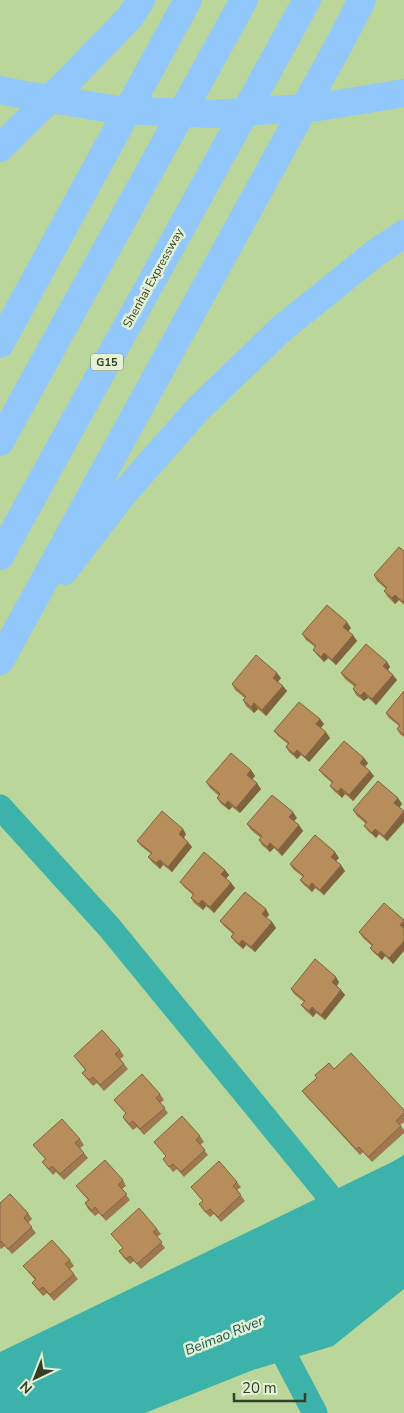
<svg xmlns="http://www.w3.org/2000/svg" width="404" height="1413" font-family="'Nunito Sans',sans-serif">
<style>
.water{fill:#3cb2aa}
.lines{fill:none;stroke-linecap:round;stroke-linejoin:round}
.canal{stroke:#3cb2aa;stroke-width:25}
.highway{stroke:#92c7fb;stroke-width:28}
.wall{fill:#9e794f}
.shaded-wall{fill:#816340}
.building{fill:#b88d5c;stroke:#816340}
.labels{text-anchor:middle;stroke-width:5;stroke-linejoin:round;paint-order:stroke}
.shield{fill:#e3f1d4;stroke:#68745c;stroke-width:1}
.shield-label{font-size:11px;font-weight:bold;fill:#343f28}
.street-label{font-size:12px;fill:#343f28;stroke:#e3f1d4}
.water-label{font-size:14px;font-style:italic;fill:#145651;stroke:#e3f1d4}
</style>
<rect width="100%" height="100%" fill="#bad69b"/>
<polygon class="water" points="404,1155 404,1289 333,1346 253,1370 145,1413 0,1413 0,1352 392,1162"/>
<g class="lines">
<g class="canal">
<polyline points="0,807 109,927 348,1219"/>
<polyline points="271,1329 315,1413"/>
</g>
<g class="highway">
<polyline points="0,90 19,94 119,110 212,114 319,107 404,93"/>
<polyline points="0,148 72,77 130,17 141,0"/>
<polyline points="0,344 188,0"/>
<polyline points="0,442 244,0"/>
<polyline points="0,556 307,0"/>
<polyline points="64,571 123,494 197,410 280,330 374,254 404,234"/>
<polyline points="0,661 342,39 362,0"/>
</g>
</g>
<g class="wall">
<polygon points="404,551 404,605 399,600 395,604 388,597 384,591 386,589 377,581 374,575"/>
<polygon points="351,628 348,631 357,641 336,665 328,658 324,662 317,655 313,650 315,647 306,640 302,634"/>
<polygon points="387,662 390,667 388,670 397,680 376,705 368,698 364,701 356,695 353,689 355,687 345,679 341,673"/>
<polygon points="281,678 278,682 287,691 266,716 258,709 254,713 246,706 243,700 245,698 235,690 232,684"/>
<polygon points="404,691 404,737 400,734 397,729 399,726 389,718 386,713"/>
<polygon points="320,719 324,724 321,728 330,738 309,762 301,755 297,759 289,752 286,747 288,744 278,736 274,731"/>
<polygon points="368,763 365,767 374,776 353,801 345,794 342,798 334,791 330,786 332,783 323,775 319,770"/>
<polygon points="251,770 255,776 252,779 261,789 240,813 232,807 229,810 221,804 217,798 219,796 210,788 206,782"/>
<polygon points="398,798 402,804 399,807 404,811 404,822 387,841 379,834 376,838 368,831 364,826 366,824 357,816 353,810"/>
<polygon points="297,818 294,821 303,831 282,856 274,848 270,852 262,845 259,840 261,838 251,830 247,824"/>
<polygon points="186,834 184,838 192,847 172,872 163,865 160,869 152,862 148,857 151,854 141,846 137,841"/>
<polygon points="339,858 336,861 345,871 324,895 315,888 312,892 304,885 300,880 303,877 293,869 290,864"/>
<polygon points="225,870 229,875 226,878 231,883 235,888 214,913 206,906 203,910 194,903 191,898 193,895 184,887 180,882"/>
<polygon points="384,903 393,964 385,956 382,960 374,953 370,948 372,946 363,938 359,932"/>
<polygon points="266,909 269,915 266,918 272,922 276,928 255,952 246,945 243,949 235,942 231,937 233,934 224,926 220,921"/>
<polygon points="339,982 337,986 345,995 325,1020 316,1013 313,1017 305,1010 301,1005 304,1002 294,994 291,989"/>
<polygon points="120,1050 124,1056 120,1059 128,1069 104,1091 97,1083 93,1086 86,1078 82,1073 85,1070 74,1056"/>
<polygon points="334,1069 404,1110 404,1122 400,1125 404,1130 404,1133 372,1162 363,1152 360,1155 306,1096 302,1091 317,1078"/>
<polygon points="160,1094 164,1100 160,1103 168,1113 144,1135 137,1127 133,1130 126,1122 123,1117 126,1114 114,1100"/>
<polygon points="200,1136 204,1142 200,1145 208,1155 184,1177 177,1169 173,1172 163,1159 166,1156 154,1142"/>
<polygon points="80,1139 84,1145 80,1148 88,1158 64,1180 56,1172 53,1175 46,1167 42,1162 45,1159 33,1145"/>
<polygon points="123,1180 126,1186 122,1189 130,1200 106,1221 99,1213 95,1216 88,1209 85,1203 88,1200 76,1186"/>
<polygon points="237,1182 241,1187 237,1190 245,1201 221,1222 214,1214 210,1217 203,1210 199,1204 203,1201 191,1187"/>
<polygon points="0,1203 28,1213 32,1219 28,1223 36,1233 12,1254 5,1246 1,1249 0,1248"/>
<polygon points="157,1229 161,1234 157,1237 165,1248 141,1269 134,1261 130,1264 123,1257 119,1251 123,1248 111,1234"/>
<polygon points="70,1260 74,1266 70,1269 78,1279 54,1301 47,1293 43,1296 36,1288 32,1283 35,1280 23,1266"/>
</g>
<g class="shaded-wall">
<polygon points="395,595 399,600 395,604 392,598"/>
<polygon points="347,622 351,628 347,633 343,627"/>
<polygon points="353,635 357,641 336,665 332,660"/>
<polygon points="324,653 328,658 324,662 321,657"/>
<polygon points="387,662 390,667 386,672 383,666"/>
<polygon points="277,673 281,678 277,683 273,678"/>
<polygon points="393,675 397,680 376,705 372,699"/>
<polygon points="283,686 287,691 266,716 262,710"/>
<polygon points="364,692 368,698 364,701 360,696"/>
<polygon points="254,703 258,709 254,713 251,707"/>
<polygon points="320,719 324,724 319,729 316,724"/>
<polygon points="326,732 330,738 309,762 305,757"/>
<polygon points="297,750 301,755 297,759 294,754"/>
<polygon points="364,758 368,763 364,768 360,763"/>
<polygon points="251,770 255,776 251,781 247,775"/>
<polygon points="370,771 374,776 353,801 349,795"/>
<polygon points="257,783 261,789 240,813 236,808"/>
<polygon points="341,788 345,794 342,798 338,792"/>
<polygon points="398,798 402,804 398,809 394,803"/>
<polygon points="228,801 232,807 229,810 225,805"/>
<polygon points="293,812 297,818 293,822 289,817"/>
<polygon points="404,812 404,822 387,841 384,836"/>
<polygon points="299,825 303,831 282,856 278,850"/>
<polygon points="183,829 186,834 183,839 179,834"/>
<polygon points="375,829 379,834 376,838 372,833"/>
<polygon points="188,842 192,847 172,872 168,867"/>
<polygon points="270,843 274,848 270,852 267,847"/>
<polygon points="335,852 339,858 335,862 331,857"/>
<polygon points="160,860 163,865 160,869 156,863"/>
<polygon points="341,865 345,871 324,895 320,890"/>
<polygon points="225,870 229,875 225,880 221,874"/>
<polygon points="231,883 235,888 214,913 210,907"/>
<polygon points="312,883 315,888 312,892 309,887"/>
<polygon points="202,900 206,906 203,910 199,904"/>
<polygon points="266,909 269,915 265,919 262,914"/>
<polygon points="404,921 404,931 400,925"/>
<polygon points="272,922 276,928 255,952 251,947"/>
<polygon points="242,940 246,945 243,949 239,944"/>
<polygon points="404,941 404,951 393,964 389,958"/>
<polygon points="381,951 385,956 382,960 378,955"/>
<polygon points="336,977 339,982 336,987 332,982"/>
<polygon points="341,990 345,995 325,1020 321,1015"/>
<polygon points="312,1007 316,1013 313,1017 309,1011"/>
</g>
<g class="building">
<polygon points="399,547 404,551 404,601 403,602 395,595 392,598 384,591 387,588 374,575"/>
<polygon points="327,605 347,622 343,627 353,635 332,660 324,653 321,657 313,650 316,646 302,634"/>
<polygon points="366,644 387,662 383,666 393,675 372,699 364,692 360,696 353,689 356,685 341,673"/>
<polygon points="256,655 277,673 273,678 283,686 262,710 254,703 251,707 243,700 246,697 232,684"/>
<polygon points="404,691 404,735 397,729 400,725 386,713"/>
<polygon points="299,702 320,719 316,724 326,732 305,757 297,750 294,754 286,747 289,743 274,731"/>
<polygon points="344,741 364,758 360,763 370,771 349,795 341,788 338,792 330,786 333,782 319,770"/>
<polygon points="231,753 251,770 247,775 257,783 236,808 228,801 225,805 217,798 220,794 206,782"/>
<polygon points="378,781 398,798 394,803 404,811 384,836 375,829 372,833 364,826 367,822 353,810"/>
<polygon points="272,795 293,812 289,817 299,825 278,850 270,843 267,847 259,840 262,836 247,824"/>
<polygon points="162,811 183,829 179,834 188,842 168,867 160,860 156,863 148,857 152,853 137,841"/>
<polygon points="315,835 335,852 331,857 341,865 320,890 312,883 309,887 300,880 304,876 290,864"/>
<polygon points="204,852 225,870 221,874 231,883 210,907 202,900 199,904 191,898 194,894 180,882"/>
<polygon points="245,892 266,909 262,914 272,922 251,947 242,940 239,944 231,937 234,933 220,921"/>
<polygon points="384,903 404,920 400,925 404,928 404,941 389,958 381,951 378,955 370,948 373,945 359,932"/>
<polygon points="315,959 336,977 332,982 341,990 321,1015 312,1007 309,1011 301,1005 305,1001 291,989"/>
<polygon points="102,1030 120,1050 115,1054 124,1064 100,1085 93,1077 89,1080 82,1073 86,1070 74,1056"/>
<polygon points="351,1053 404,1110 404,1113 396,1121 401,1126 368,1157 359,1147 356,1149 302,1091 317,1078 315,1075 329,1063 334,1069"/>
<polygon points="142,1074 160,1094 156,1098 165,1108 140,1129 133,1121 129,1124 123,1117 126,1113 114,1100"/>
<polygon points="182,1116 200,1136 196,1140 205,1150 181,1172 173,1164 169,1167 163,1159 166,1156 154,1142"/>
<polygon points="62,1119 80,1139 75,1143 84,1153 60,1174 52,1166 49,1169 42,1162 46,1159 33,1145"/>
<polygon points="105,1160 123,1180 118,1185 127,1194 102,1216 95,1207 92,1211 85,1203 89,1200 76,1186"/>
<polygon points="219,1161 237,1182 233,1186 241,1195 218,1217 210,1209 206,1212 199,1204 203,1201 191,1187"/>
<polygon points="10,1194 28,1213 24,1218 32,1227 8,1249 1,1241 0,1242 0,1203"/>
<polygon points="139,1208 157,1229 153,1232 162,1242 137,1264 130,1256 126,1259 119,1251 123,1248 111,1234"/>
<polygon points="52,1240 70,1260 65,1264 74,1274 50,1295 43,1287 39,1290 32,1283 36,1279 23,1266"/>
</g>
<g class="labels">
<rect class="shield" x="91" y="353.5" width="32" height="17" rx="4"/>
<g class="shield-label">
<text x="107" y="366">G15</text>
</g>
<g class="street-label">
<text transform="translate(153 278) rotate(-61)" y="4">Shenhai Expressway</text>
</g>
<g class="water-label">
<text transform="translate(224 1335) rotate(-22)" y="5">Beimao River</text>
</g>
</g>
<g transform="translate(35 1378) rotate(223)" stroke="#e3f1d4" stroke-width="4" paint-order="stroke">
<path d="M0-4L9 19L0 12L-9 19Z" fill="#343f28"/>
<text y="-8" font-size="14" font-weight="bold" text-anchor="middle" fill="#343f28">N</text>
</g>
<path d="M234 1393v8h71v-8" fill="none" stroke="#343f28" stroke-width="2.5"/>
<text x="242" y="1393" font-size="15" fill="#343f28" stroke="#e3f1d4" stroke-width="4" paint-order="stroke">20 m</text>
</svg>
